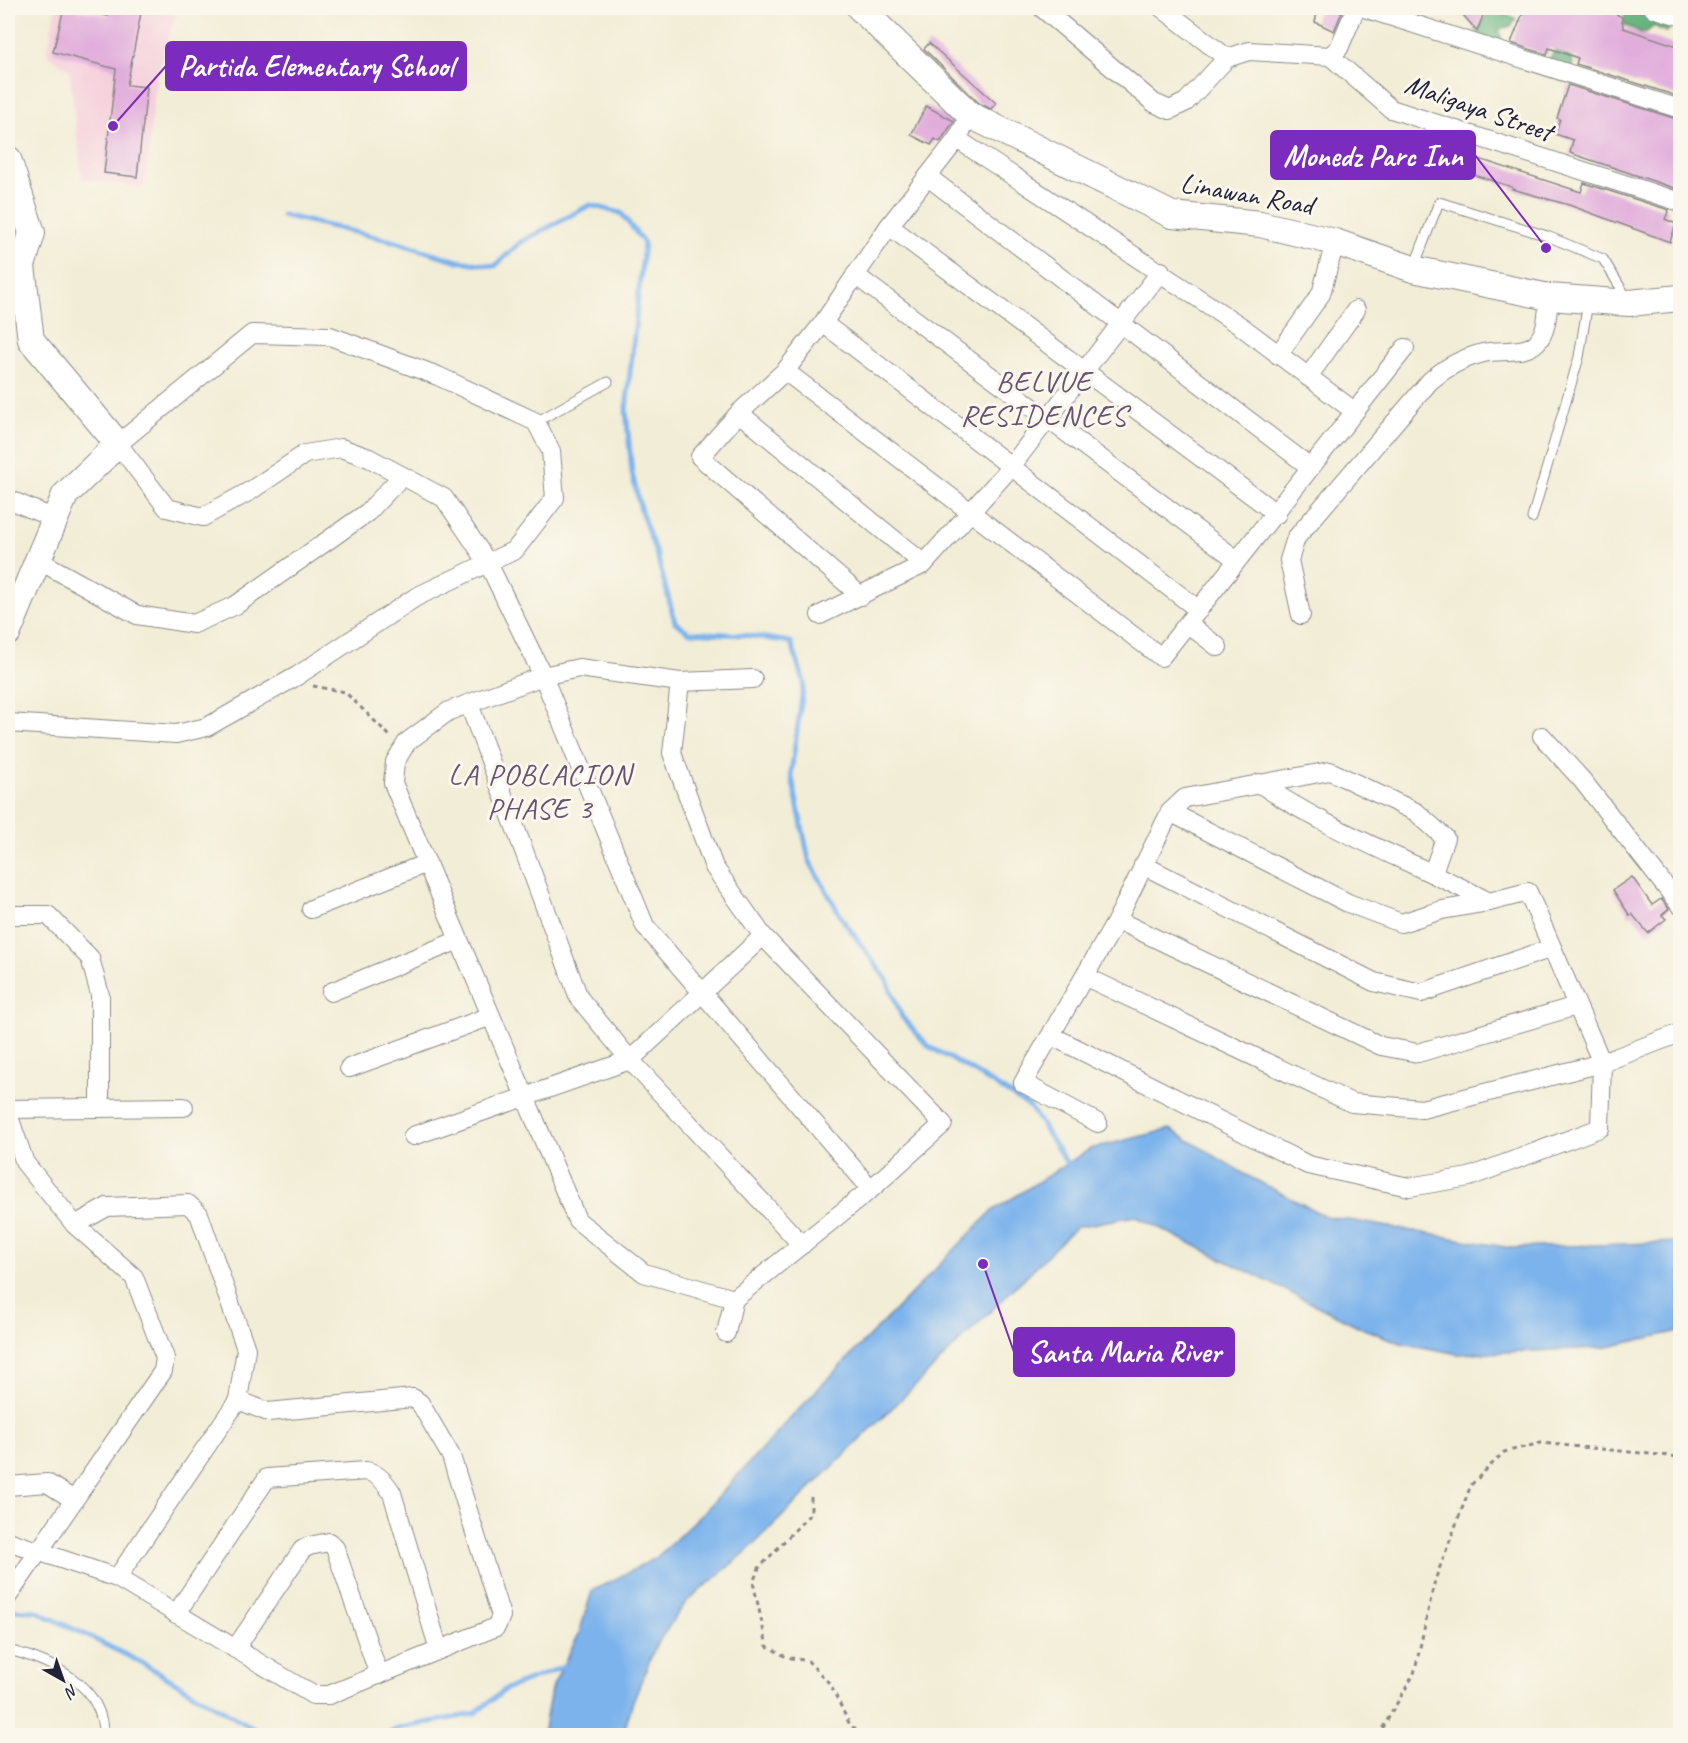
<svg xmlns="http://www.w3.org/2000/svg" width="1688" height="1743" font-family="Caveat,sans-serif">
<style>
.built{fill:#f5cfdb}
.forest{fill:#67b47e;stroke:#446b5c;stroke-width:1.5}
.water{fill:#7cb3ec;stroke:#4f6a94;stroke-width:1.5}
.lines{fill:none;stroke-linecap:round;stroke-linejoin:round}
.stream{stroke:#7cb3ec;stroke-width:5}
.building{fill:#e1addb}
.lane-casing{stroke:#8a8888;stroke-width:11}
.street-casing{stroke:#8a8888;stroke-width:20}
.secondary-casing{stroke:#8a8888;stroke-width:28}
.path{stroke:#8a8888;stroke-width:3;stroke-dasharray:4.5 4.5;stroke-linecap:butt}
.lane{stroke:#fff;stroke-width:9}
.street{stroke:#fff;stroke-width:18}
.secondary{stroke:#fff;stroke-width:26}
.labels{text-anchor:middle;stroke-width:6;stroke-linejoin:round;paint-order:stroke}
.street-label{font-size:28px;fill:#22223b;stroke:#fbf7ec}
.neighbourhood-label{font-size:30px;letter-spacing:1.5px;fill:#655373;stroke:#fbf7ec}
.leader{fill:none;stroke:#7b2cbf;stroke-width:2}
.callout-dot{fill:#7b2cbf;stroke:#fbf7ec;stroke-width:2}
.callout{fill:#7b2cbf;stroke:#7b2cbf;stroke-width:2}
.callout-label{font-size:30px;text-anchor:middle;font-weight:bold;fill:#fff}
</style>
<rect width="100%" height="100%" fill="#fbf7ec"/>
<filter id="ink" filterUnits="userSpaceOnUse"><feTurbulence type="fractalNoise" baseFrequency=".0167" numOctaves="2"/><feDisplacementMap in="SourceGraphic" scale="12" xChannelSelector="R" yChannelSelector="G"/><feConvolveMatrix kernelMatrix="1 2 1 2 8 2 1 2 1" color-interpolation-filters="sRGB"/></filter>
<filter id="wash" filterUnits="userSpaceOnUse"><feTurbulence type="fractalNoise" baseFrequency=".008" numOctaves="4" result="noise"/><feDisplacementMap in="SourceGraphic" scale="24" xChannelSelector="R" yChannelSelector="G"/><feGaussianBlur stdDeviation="1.35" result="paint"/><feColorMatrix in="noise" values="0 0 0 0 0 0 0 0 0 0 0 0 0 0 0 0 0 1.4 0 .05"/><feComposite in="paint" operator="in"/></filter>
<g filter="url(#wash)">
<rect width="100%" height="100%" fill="#f2edd6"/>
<polygon class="built" points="56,8 178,8 157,73 144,188 82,179 69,70 47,54"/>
<g class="forest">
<polygon points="1491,8 1507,8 1506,15 1516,19 1511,26 1499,29 1504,51 1489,46 1474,28 1478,31"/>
<polygon points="1625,8 1675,8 1680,19 1666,32 1654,26 1644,34 1624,25"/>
<polygon points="1555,51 1573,59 1571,73 1546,64"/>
</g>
<polygon class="water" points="1170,1129 1246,1175 1325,1216 1511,1248 1680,1242 1680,1331 1603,1348 1458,1354 1401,1343 1364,1329 1135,1216 1076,1227 746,1552 686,1602 656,1645 633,1701 623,1735 543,1735 551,1689 579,1634 592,1591 656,1558 703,1513 812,1395 992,1211 1090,1149"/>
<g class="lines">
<g class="stream">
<polyline points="282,215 392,241 458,261 495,266 521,242 590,205 621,213 644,243 626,410 632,473 641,511 658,559 675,622 689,632 744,635 791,642 804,682 791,773 809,860 843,920 887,980 902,1017 928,1046 973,1071 1030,1107 1070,1168"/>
<polyline points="8,1610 36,1611 84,1634 144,1664 266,1736"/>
<polyline points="379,1736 400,1728 474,1714 506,1689 568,1665"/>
</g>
</g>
<g id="blocks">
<g class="building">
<polygon points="64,8 108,16 110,8 142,8 127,85 147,87 137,177 104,173 116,69 53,52"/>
<polygon points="1318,8 1342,12 1334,31 1315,22"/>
<polygon points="1457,8 1486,8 1477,31"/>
<polygon points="1525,8 1604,8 1622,17 1623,28 1680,47 1680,97 1576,64 1578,58 1549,48 1547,55 1511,43"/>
<polygon points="929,43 996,103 991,109 979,103 924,49"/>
<polygon points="1568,85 1680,120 1680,187 1678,186 1677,189 1570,153 1573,140 1555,134 1560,119 1557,118"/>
<polygon points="926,106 954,121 940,142 935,139 931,145 911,135"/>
<polygon points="1476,158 1581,192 1584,183 1669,210 1665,219 1676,224 1670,242 1569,205 1512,189 1512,187 1471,174"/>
<polygon points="1632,877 1652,905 1661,899 1669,909 1662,915 1666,919 1648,933 1632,914 1630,916 1613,890"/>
</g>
</g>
</g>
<g filter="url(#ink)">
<use href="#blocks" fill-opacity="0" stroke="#8a8888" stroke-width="1.5"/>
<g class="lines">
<g class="lane-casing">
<g id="lane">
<polyline points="1414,267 1439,202 1547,236 1603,259 1627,298"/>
<polyline points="536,422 608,382"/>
<polyline points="1532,518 1579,357 1588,302"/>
<path d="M8,1650C49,1660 105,1685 103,1736"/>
</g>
</g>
<g class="street-casing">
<g id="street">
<polyline points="1042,8 1154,103 1170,110 1186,102 1227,58 1249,51 1330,56 1391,109 1680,202"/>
<polyline points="1162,8 1227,58"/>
<polyline points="1364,8 1680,109"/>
<polyline points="1653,8 1680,16"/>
<polyline points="1330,56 1339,48 1356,8"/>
<polyline points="957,139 1242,327 1354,411"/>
<polyline points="928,177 1310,467"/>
<polyline points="889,226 1277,514"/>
<polyline points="855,275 1237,560"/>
<polyline points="823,323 1199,610"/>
<polyline points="1278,355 1321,294 1335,242"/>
<polyline points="785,371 1161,657 1405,348"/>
<polyline points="1308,377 1356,310"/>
<polyline points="739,413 924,564"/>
<polyline points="8,499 55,519"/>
<polyline points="38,560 137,615 194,624 236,605 368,512 402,476"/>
<polyline points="861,596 700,457 739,413 785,371 823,323 889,226 957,139 970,115"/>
<polyline points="820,615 924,564 1010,468 1161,271"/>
<path d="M1301,615L1289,560L1296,538L1430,381C1446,367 1463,358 1483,353C1500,349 1525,355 1537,342C1548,330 1547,312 1549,297"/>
<polyline points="1188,624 1218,647"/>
<polyline points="680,682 672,753 714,867 763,936 943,1124 871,1189 734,1299 726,1333"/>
<polyline points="469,704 579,998 630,1060 802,1245"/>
<polyline points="8,723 176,734 207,727 297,676 416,597 515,550 555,498 551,451 536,422 438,376 330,336 252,334 118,444 167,508 203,517 250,491 305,454 341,448 369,458 444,498 488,563 543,676 645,926 871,1189"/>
<polyline points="1542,736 1582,780 1680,905"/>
<path d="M1259,783C1330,832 1413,861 1489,902"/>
<polyline points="1143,865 1374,982 1421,993 1552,948"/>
<polyline points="311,909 427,863"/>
<polyline points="8,915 48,915 90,958 100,995 100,1108"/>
<polyline points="1117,920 1381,1046 1418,1053 1576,1006"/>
<polyline points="1084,976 1352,1103 1422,1109 1602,1063 1680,1033"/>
<polyline points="331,992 459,940"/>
<polyline points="1052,1036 1308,1165 1409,1187 1469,1177 1600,1128 1602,1063 1528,892 1489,902 1442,910 1401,923 1348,903 1170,812"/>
<polyline points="349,1068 491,1016"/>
<polyline points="8,1109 184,1107"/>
<polyline points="8,1114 25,1163 75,1225 134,1277 165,1358 163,1371 8,1596"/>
<polyline points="1098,1123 1023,1083 1117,920 1170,812 1185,798 1330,771 1416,812 1445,838 1433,872"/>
<polyline points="413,1136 630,1060 763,936"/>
<polyline points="75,1225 107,1207 188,1204 199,1214 246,1349 238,1400 117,1578"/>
<polyline points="734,1299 644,1273 577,1220 393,783 395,762 407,742 449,711 543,676 579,668 680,682 753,679"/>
<polyline points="8,1486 47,1483 74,1500"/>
<polyline points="8,1541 117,1578 313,1695 329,1695 496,1627 501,1616 451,1456 420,1403 413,1398 268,1412 238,1400"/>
<path d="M176,1614L267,1478L366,1471C378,1473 386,1483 392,1493L439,1650"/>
<polyline points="235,1649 302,1550 309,1546 329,1542 335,1548 379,1675"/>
</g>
</g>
<g class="secondary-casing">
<g id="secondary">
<polyline points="860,8 970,115 1172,215 1260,224 1335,242 1413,269 1549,297 1629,303 1680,298"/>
<polyline points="8,159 32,233 22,266 31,340 118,444 65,495 8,632"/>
</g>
</g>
<g class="path">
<polyline points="313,686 345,692 390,736"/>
<polyline points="811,1497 811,1513 759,1568 753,1582 767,1646 786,1657 808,1661 830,1684 850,1725 864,1736"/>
<polyline points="1378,1736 1414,1674 1435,1580 1471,1485 1504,1452 1541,1443 1680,1457"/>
</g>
<use href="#lane" class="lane"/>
<use href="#street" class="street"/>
<use href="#secondary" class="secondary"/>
</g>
</g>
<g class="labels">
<g class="street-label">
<text transform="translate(1479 107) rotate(19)" y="10">Maligaya Street</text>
<text transform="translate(1247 193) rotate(10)" y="10">Linawan Road</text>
</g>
<g class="neighbourhood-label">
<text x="1044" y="391">BELVUE<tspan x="1044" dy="34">RESIDENCES</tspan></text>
<text x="540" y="784">LA POBLACION<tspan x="540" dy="34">PHASE 3</tspan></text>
</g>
</g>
<path class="leader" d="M113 126L166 66M1546 248L1475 155M983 1264L1014 1352"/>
<g class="callout-dot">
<circle cx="113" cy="126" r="6"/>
<circle cx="1546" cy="248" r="6"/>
<circle cx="983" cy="1264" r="6"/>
</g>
<g class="callout">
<rect x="166" y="42" width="300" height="48" rx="6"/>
<rect x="1271" y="131" width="204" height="48" rx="6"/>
<rect x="1014" y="1328" width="220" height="48" rx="6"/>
</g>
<g class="callout-label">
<text x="316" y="76">Partida Elementary School</text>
<text x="1373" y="166">Monedz Parc Inn</text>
<text x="1124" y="1362">Santa Maria River</text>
</g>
<rect width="1688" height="1743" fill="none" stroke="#fbf7ec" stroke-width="30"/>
<g transform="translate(63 1680) rotate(140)" stroke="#fbf7ec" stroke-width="4.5" paint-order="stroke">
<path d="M0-4.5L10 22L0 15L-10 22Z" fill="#22223b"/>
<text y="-9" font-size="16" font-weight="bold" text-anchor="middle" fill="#22223b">N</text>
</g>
</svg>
